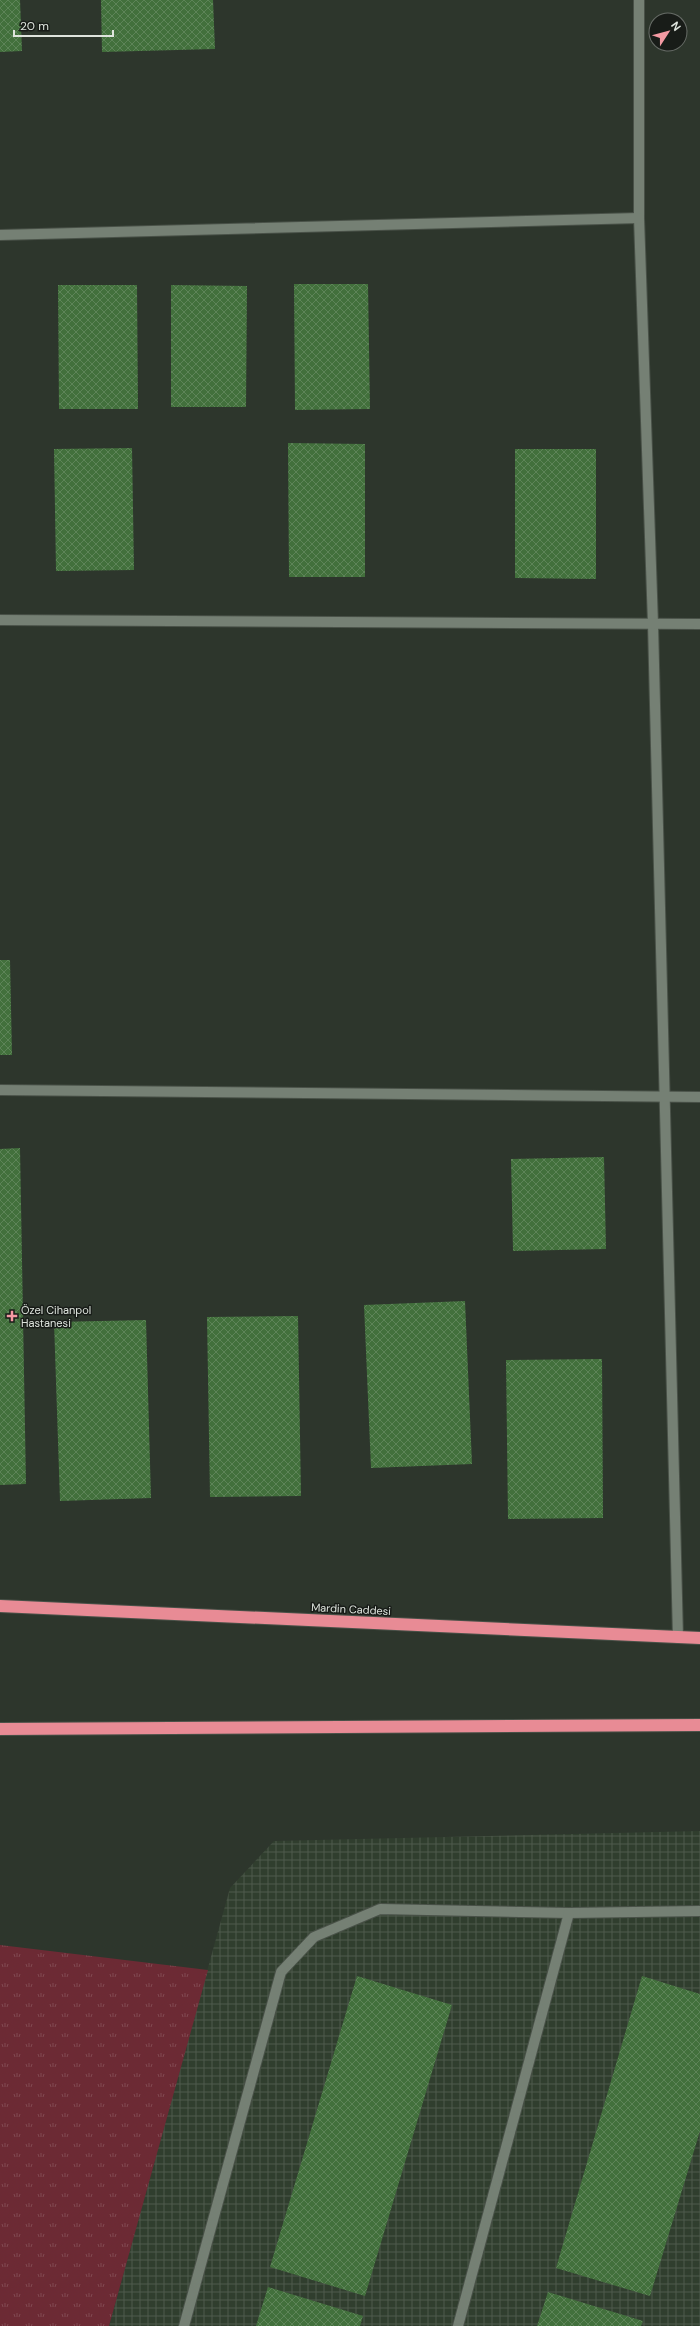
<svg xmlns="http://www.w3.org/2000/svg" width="700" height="2326" font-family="'DM Sans',sans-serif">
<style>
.industrial{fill:url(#industrial-grid)}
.grass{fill:url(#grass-tufts)}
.building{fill:url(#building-cross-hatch)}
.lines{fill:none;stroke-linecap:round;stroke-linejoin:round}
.street-casing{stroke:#495148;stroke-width:12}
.highway-casing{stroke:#495148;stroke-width:14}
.street{stroke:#758074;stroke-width:10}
.highway{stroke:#e88b95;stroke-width:12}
.poi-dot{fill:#f49aa3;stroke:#181c18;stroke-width:1.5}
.labels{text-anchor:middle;stroke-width:3;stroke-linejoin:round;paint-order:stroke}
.poi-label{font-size:11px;fill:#dee4dd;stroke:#181c18;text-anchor:start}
.street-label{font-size:11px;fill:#dee4dd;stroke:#181c18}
</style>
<defs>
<pattern id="industrial-grid" width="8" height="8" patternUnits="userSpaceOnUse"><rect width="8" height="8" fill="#303e2e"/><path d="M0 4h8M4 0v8" fill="none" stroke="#4e5a4c"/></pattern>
<pattern id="grass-tufts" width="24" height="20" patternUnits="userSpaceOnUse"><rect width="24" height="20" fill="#6c2a34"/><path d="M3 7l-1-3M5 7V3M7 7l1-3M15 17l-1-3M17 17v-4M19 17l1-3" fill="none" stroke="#814951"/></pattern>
<pattern id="building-cross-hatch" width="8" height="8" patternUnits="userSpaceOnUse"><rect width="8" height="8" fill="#42703c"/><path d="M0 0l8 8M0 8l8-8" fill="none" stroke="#5d8458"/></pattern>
</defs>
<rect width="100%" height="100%" fill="#2d362c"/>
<polygon class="industrial" points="700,1831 700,2326 109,2326 230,1888 274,1841"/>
<polygon class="grass" points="0,1945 208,1970 109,2326 0,2326"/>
<g class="building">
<polygon points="0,0 20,0 22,51 0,52"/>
<polygon points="101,0 213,0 215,49 102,52"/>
<polygon points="294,284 368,284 370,409 295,410"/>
<polygon points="58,285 137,285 138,409 59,409"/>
<polygon points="171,285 247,286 246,407 171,407"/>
<polygon points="288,443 365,444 365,577 289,577"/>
<polygon points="132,448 134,570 56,571 54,449"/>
<polygon points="515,449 596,449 596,579 515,578"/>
<polygon points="0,960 10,960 12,1055 0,1055"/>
<polygon points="20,1148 26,1484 0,1485 0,1149"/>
<polygon points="604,1157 606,1249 513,1251 511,1159"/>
<polygon points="465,1301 472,1464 371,1468 364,1305"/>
<polygon points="298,1316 301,1496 210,1497 207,1317"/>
<polygon points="146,1320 151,1498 60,1501 54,1322"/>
<polygon points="602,1359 603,1518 508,1519 506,1360"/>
<polygon points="357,1976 452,2005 365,2296 270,2267"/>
<polygon points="642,1976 700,1994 700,2131 650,2296 556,2268"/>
<polygon points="268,2287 363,2316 360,2326 256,2326"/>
<polygon points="548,2292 643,2321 641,2326 537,2326"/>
</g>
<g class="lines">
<g class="street-casing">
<g id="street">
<polyline points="639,0 639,218 653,624 678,1638"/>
<polyline points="0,235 639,218"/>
<polyline points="0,620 700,624"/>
<polyline points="0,1090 700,1097"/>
<polyline points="184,2326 281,1972 314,1937 380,1909 569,1913 700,1911"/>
<polyline points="458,2326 569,1913"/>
</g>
</g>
<g class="highway-casing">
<g id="highway">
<polyline points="0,1606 700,1638"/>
<polyline points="0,1729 700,1725"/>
</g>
</g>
<use href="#street" class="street"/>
<use href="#highway" class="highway"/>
</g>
<path class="poi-dot" d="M10 1310h4v4h4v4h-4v4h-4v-4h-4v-4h4z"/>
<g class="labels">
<g class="poi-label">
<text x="21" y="1314">Özel Cihanpol<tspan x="21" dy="13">Hastanesi</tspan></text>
</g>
<g class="street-label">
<text transform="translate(351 1609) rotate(3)" y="4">Mardin Caddesi</text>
</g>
</g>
<g transform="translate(668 32) rotate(54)"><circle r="19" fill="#181c18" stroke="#676c67"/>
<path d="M0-3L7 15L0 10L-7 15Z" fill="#f49aa3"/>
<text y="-6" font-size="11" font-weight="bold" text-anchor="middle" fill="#dee4dd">N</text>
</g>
<path d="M14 30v6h99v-6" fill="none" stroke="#dee4dd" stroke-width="2"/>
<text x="20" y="30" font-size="12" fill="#dee4dd" stroke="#181c18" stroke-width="3" paint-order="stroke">20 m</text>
</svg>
